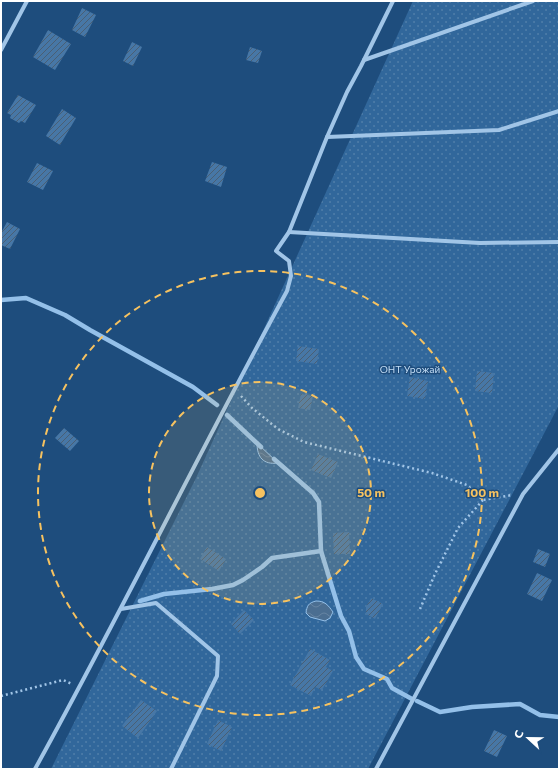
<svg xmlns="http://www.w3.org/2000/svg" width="560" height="770" font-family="Commissioner,sans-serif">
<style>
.grass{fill:url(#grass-dots)}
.water{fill:url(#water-waves);stroke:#94c0e9}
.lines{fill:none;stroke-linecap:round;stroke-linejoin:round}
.stream{stroke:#94c0e9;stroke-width:4.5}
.building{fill:url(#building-hatch)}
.path{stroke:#a1c5e7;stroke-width:2.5;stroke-dasharray:2 3;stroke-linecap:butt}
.street{stroke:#a1c5e7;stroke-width:4}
.ring{fill:none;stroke:#f6c260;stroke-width:2;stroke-dasharray:7 5}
.labels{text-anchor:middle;stroke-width:3;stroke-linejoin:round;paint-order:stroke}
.park-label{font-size:10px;fill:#c4def6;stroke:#1e4d7d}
.centre{fill:#f6c260;stroke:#1e4d7d;stroke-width:2}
.ring-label{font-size:12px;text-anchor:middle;font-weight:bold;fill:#f6c260;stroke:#1e4d7d;stroke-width:3;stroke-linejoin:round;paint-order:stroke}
</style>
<defs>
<pattern id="grass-dots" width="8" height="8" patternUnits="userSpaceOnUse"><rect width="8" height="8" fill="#31679b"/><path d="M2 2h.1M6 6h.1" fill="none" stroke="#507eaa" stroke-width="1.8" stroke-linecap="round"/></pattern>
<pattern id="water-waves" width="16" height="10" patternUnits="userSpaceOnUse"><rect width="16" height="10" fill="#4b6e91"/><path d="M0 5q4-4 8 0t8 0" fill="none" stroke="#6684a2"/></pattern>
<pattern id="building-hatch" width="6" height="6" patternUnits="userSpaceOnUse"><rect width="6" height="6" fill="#4777a6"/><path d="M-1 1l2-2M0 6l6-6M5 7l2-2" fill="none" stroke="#4a5f74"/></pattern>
</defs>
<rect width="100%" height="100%" fill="#1e4d7d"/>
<polygon class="grass" points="413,1 559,1 559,405 368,769 51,769 196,478"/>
<g class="water">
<path d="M257,443L278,463C263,465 257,457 257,443Z"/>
<path d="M316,601C325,601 328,605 333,612L330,618L325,621L310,617L306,613C307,606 308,603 316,601Z"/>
</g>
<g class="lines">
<g class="stream">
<polyline points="1,300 26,298 65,315 90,330 193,387 217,405"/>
<polyline points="227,415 261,447"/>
<polyline points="274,459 313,493 319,502 321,551 341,616 349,631 356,657 364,669 387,679 392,688 412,699"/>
<polyline points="140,601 164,594 212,589 233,585 243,580 262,567 272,558 321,551"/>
<polyline points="417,701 440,712 472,707 520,704 540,715 559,717"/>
</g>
</g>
<g class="building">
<polygon points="82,8 96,15 85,37 72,30"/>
<polygon points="48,30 71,44 55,70 33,57"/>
<polygon points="132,42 142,47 133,66 123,61"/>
<polygon points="250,47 262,51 258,63 246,60"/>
<polygon points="18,95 36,105 25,123 21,121 19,123 10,118 11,115 7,113"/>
<polygon points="62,109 76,118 60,145 46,136"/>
<polygon points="212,162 227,167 221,187 205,181"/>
<polygon points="37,163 53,171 43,190 27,182"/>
<polygon points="7,222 20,229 10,249 1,245 1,233"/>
<polygon points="298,346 319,349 317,364 296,361"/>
<polygon points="477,371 494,373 492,393 475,391"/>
<polygon points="410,377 428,381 425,399 407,396"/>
<polygon points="301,394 313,396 310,410 298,408"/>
<polygon points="64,428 79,441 70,451 55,438"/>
<polygon points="318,454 338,462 331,478 311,470"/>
<polygon points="349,532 350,554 334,554 333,533"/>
<polygon points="207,547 226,559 219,571 200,559"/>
<polygon points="538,549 550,554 545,567 533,562"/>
<polygon points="537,573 552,580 542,601 527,594"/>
<polygon points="371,598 383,604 375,619 366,614 366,607"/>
<polygon points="244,610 254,620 240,634 231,624"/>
<polygon points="310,649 330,660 326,667 333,671 322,690 315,687 311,696 290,685"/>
<polygon points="141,700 157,711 138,738 122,726"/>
<polygon points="218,720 232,727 221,751 207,744"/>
<polygon points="494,730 507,736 497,757 484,751"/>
</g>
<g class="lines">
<g class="path">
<polyline points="241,396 252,408 278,429 304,442 432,473 467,485 483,500 512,495"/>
<polyline points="420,609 435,574 458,528 483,500"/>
<polyline points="1,696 63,680 72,684"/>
</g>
<g class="street">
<polyline points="1,50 27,1"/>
<polyline points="364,60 533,1"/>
<polyline points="327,137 499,130 559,111"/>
<polyline points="289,232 480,243 559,242"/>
<polyline points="121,609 156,603 218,656 217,676 171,769"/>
<path d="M35,769C122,611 201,449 287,291L291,276L289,261L276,251L289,232L327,137L347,92L361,66L393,1"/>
<polyline points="376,769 523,494 559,449"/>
</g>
</g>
<circle cx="260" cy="493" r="111" fill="#f6c260" fill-opacity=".12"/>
<g class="ring">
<circle cx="260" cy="493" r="111"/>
<circle cx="260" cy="493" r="222"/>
</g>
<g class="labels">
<g class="park-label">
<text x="410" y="373">ОНТ Урожай</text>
</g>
</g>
<circle cx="260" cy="493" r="6" class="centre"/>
<g class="ring-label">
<text x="371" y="497">50 m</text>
<text x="482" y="497">100 m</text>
</g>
<rect width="560" height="770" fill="none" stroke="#ffffff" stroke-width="4"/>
<g transform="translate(528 738) rotate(292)" stroke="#1e4d7d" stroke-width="3" paint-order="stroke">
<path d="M0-3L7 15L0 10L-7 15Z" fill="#ffffff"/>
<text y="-6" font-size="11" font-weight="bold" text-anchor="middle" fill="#ffffff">С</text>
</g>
</svg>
